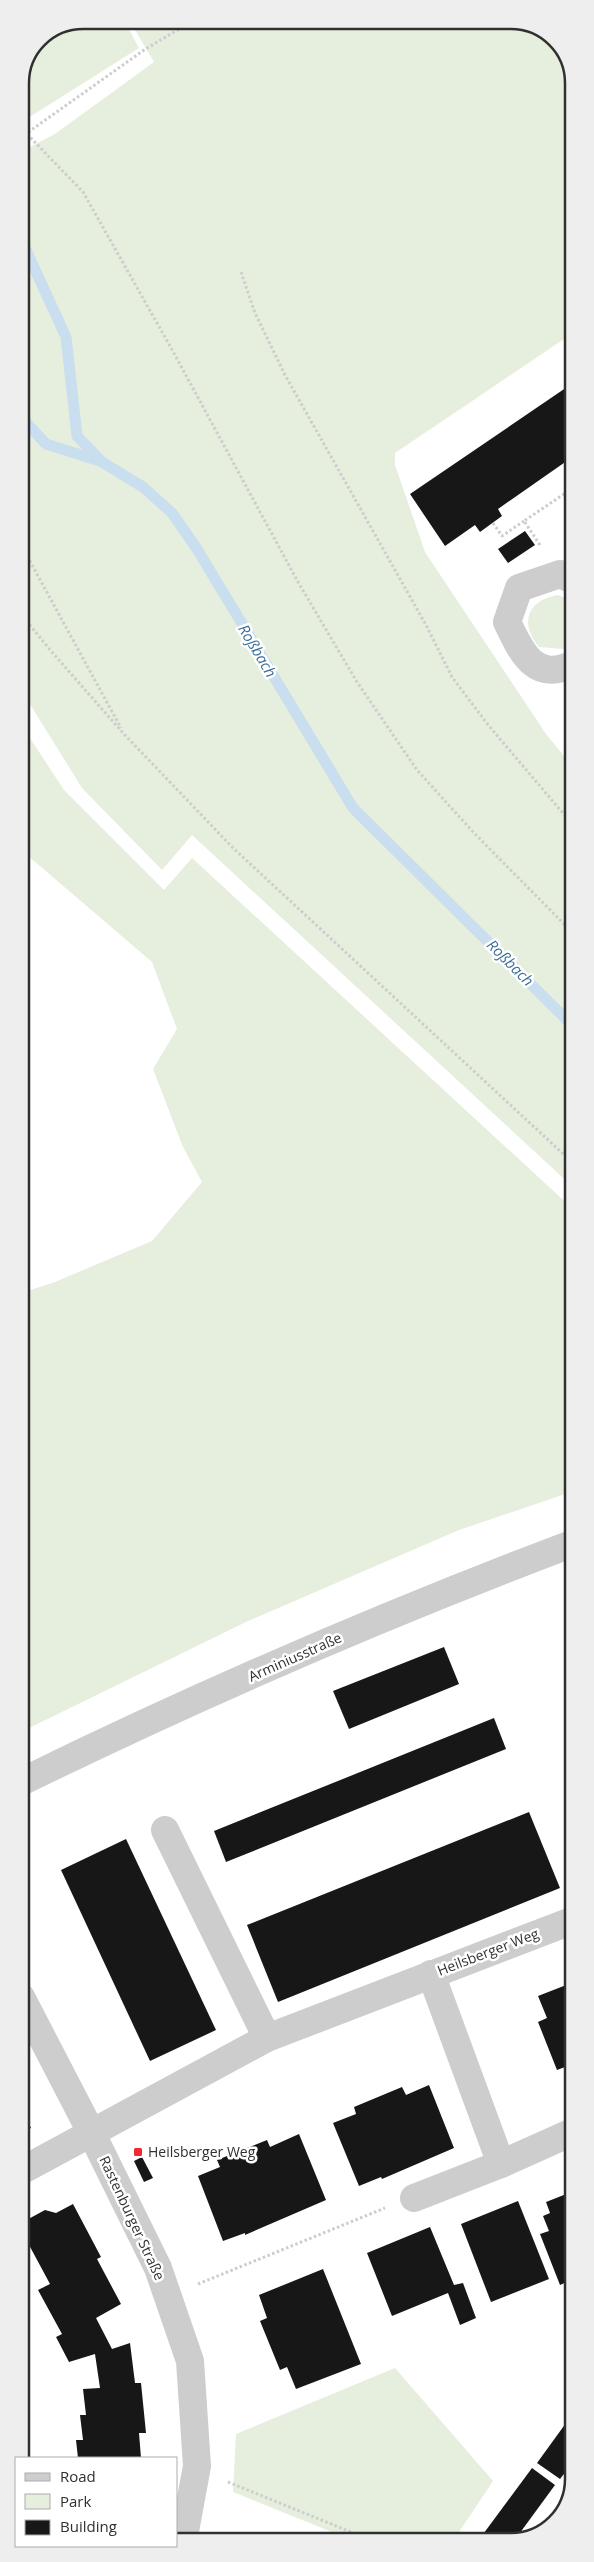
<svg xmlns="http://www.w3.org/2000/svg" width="594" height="2562" font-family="'Open Sans',sans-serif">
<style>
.green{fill:#e6eedd}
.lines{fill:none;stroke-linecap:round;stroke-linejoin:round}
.stream{stroke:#c9deee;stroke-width:11}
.building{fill:#171717}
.path{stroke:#cdcdcd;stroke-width:3;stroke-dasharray:2.5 2.5;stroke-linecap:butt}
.minor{stroke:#cdcdcd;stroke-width:28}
.tertiary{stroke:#cdcdcd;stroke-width:28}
.poi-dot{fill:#ef2a31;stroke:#fff;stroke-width:2}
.labels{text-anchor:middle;stroke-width:5;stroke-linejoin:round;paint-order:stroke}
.street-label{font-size:14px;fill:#303030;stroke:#fff}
.poi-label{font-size:14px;fill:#303030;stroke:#fff;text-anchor:start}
.water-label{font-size:15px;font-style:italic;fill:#386f98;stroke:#fff}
.rim{fill:none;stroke:#303030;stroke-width:2.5}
</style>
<rect width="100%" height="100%" fill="#fff"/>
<g class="green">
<polygon points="82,20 124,20 139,48 20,123 20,82 38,38"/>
<polygon points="129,20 519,21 556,38 573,71 573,333 395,453 395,465 425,552 546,734 573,767 573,1187 192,835 162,870 82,788 20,688 20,152 55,134 154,62"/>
<path d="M558,595L573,601V642L563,649L539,647C519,624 527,600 558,595Z"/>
<polygon points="20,723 64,790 164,890 192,858 573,1209 574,1491 459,1530 248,1621 21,1732 21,1293 55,1282 152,1241 202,1182 183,1147 153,1069 177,1029 152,962 20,849"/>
<polygon points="395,2368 493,2481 453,2541 354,2541 233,2492 236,2434"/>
</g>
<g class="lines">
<g class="stream">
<polyline points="20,237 66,337 77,436 102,462 143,487 172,513 197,549 353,808 573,1026"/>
<polyline points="20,416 46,444 100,461"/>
</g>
</g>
<g class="building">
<polygon points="573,383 573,462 571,458 498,509 502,516 480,532 475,525 445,546 410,494"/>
<polygon points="525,531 535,545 508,563 498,549"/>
<polygon points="444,1647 459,1684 349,1729 333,1691"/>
<polygon points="494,1718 506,1749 226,1862 214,1831"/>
<polygon points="529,1812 560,1888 278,2002 247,1925"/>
<polygon points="126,1839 216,2030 150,2061 61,1870"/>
<polygon points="574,1982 574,2089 565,2067 557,2070 538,2022 547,2018 538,1996"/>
<polygon points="429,2085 454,2148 382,2179 381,2177 359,2186 333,2123 356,2114 354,2107 402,2087 406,2095"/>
<polygon points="21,2109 31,2128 21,2133"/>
<polygon points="299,2134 326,2200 245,2235 245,2233 223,2241 198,2176 220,2167 217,2160 267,2140 270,2147"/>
<polygon points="142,2157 153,2178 144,2182 134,2161"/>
<polygon points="574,2191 574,2266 564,2269 569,2281 560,2285 540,2234 549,2231 543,2216 550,2213 546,2202"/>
<polygon points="518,2201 549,2279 491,2302 461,2224"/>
<polygon points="73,2204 101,2257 97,2259 121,2304 96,2318 112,2349 130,2343 135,2383 141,2383 146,2433 139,2433 141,2458 78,2458 76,2440 83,2440 80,2415 86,2415 83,2389 100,2388 95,2354 69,2362 56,2337 62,2334 38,2290 50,2284 21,2230 21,2223 45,2210 56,2213"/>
<polygon points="430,2227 454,2285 463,2283 476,2318 460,2325 448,2293 392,2316 367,2253"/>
<polygon points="323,2269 361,2364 296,2389 287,2367 280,2370 260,2321 267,2318 259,2295"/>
<polygon points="574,2412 574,2461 560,2479 537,2463"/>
<polygon points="532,2468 555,2485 514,2541 478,2541"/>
</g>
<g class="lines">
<g class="path">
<polyline points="27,134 83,192 170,346 298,582 357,682 417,770 475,834 573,933"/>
<polyline points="20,138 144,50 194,20"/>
<polyline points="241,272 255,313 285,375 426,625 452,677 489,726 573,825"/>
<polyline points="493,523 502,536 524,521"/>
<polyline points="20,543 121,728"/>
<polyline points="540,545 524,521 573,488"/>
<polyline points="20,613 51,651 123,733 232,847 573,1163"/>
<polyline points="198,2284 385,2208"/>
<polyline points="228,2482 373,2541"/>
</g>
<g class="minor">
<path d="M573,580L560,574L519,588L507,622C521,651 534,683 573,664"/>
<polyline points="165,1830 267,2038"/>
<polyline points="21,1997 92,2134 158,2268 190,2361 197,2466 183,2542"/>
<polyline points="501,2164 568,2134"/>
<polyline points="21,2171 267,2038 574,1920"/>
<polyline points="414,2198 501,2164 431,1974"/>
</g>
<path class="tertiary" d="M21,1782C201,1694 386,1614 574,1543"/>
</g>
<rect class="poi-dot" x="133" y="2147" width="10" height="10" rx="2.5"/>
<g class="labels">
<g class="street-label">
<text transform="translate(295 1657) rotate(-24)" y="5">Arminiusstraße</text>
<text transform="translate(488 1952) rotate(-21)" y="5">Heilsberger Weg</text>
<text transform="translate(132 2218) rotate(65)" y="5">Rastenburger Straße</text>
</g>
<g class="poi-label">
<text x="148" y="2157">Heilsberger Weg</text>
</g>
<g class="water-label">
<text transform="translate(257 651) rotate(59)" y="5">Roßbach</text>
<text transform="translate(510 963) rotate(45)" y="5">Roßbach</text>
</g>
</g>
<path d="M0 0H594V2562H0ZM83 29H511A54 54 0 0 1 565 83V2479A54 54 0 0 1 511 2533H83A54 54 0 0 1 29 2479V83A54 54 0 0 1 83 29Z" fill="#eee" fill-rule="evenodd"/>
<path class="rim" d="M83 29H511A54 54 0 0 1 565 83V2479A54 54 0 0 1 511 2533H83A54 54 0 0 1 29 2479V83A54 54 0 0 1 83 29Z"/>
<rect x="15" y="2457" width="162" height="90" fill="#ffffff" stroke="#acacac"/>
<rect x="25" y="2473" width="25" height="8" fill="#cdcdcd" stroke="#acacac"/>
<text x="60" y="2482" font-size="15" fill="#303030">Road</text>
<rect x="25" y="2494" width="25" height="15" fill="#e6eedd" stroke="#acacac"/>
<text x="60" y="2507" font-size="15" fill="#303030">Park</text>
<rect x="25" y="2520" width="25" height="15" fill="#171717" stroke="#acacac"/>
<text x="60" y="2532" font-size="15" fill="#303030">Building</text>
</svg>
